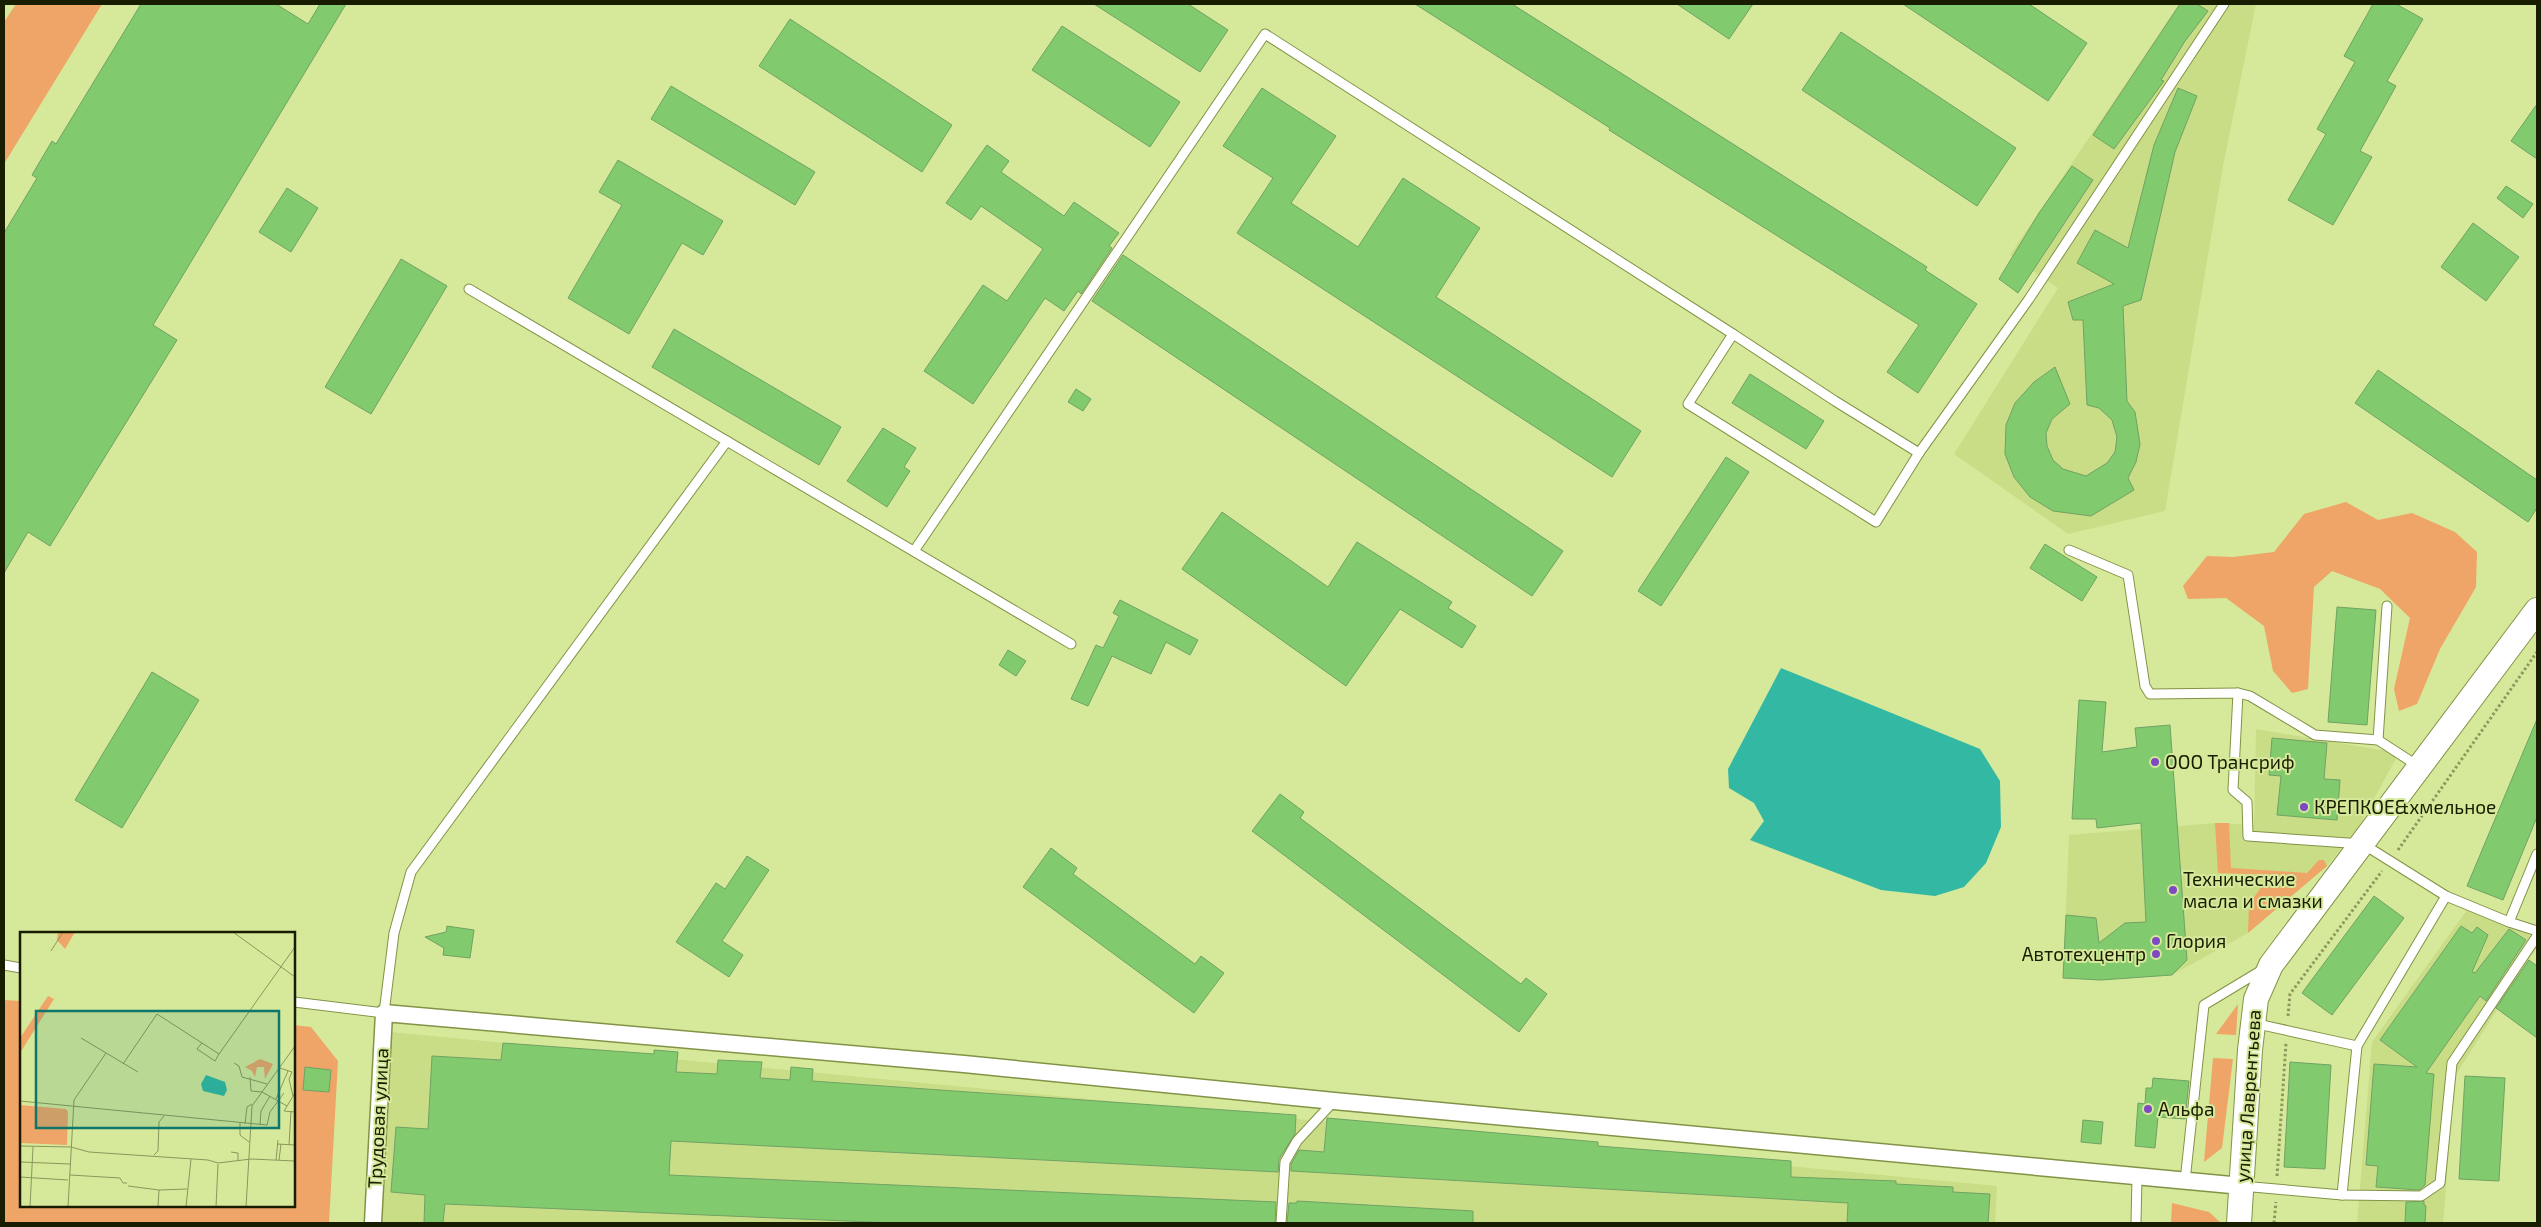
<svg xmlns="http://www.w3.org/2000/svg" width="2541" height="1227" font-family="'Exo 2',sans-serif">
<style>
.built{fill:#c9dd86}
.green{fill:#efa568}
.water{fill:#32b8a3}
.building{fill:#81ca6e;stroke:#70a264}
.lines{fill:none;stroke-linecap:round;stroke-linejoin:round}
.lane-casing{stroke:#829346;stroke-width:11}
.street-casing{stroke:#829346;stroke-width:19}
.secondary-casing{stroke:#829346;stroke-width:26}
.path{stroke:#8b995d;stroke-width:3;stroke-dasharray:2.5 2.5;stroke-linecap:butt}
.lane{stroke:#fff;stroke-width:9}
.street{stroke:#fff;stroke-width:16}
.secondary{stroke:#fff;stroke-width:24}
.poi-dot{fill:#7d4ac2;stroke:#d6e99a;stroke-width:2}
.labels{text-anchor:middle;stroke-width:4;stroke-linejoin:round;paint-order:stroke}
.poi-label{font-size:19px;fill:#181d00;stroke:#d6e99a;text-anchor:start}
.street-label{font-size:19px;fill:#181d00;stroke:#d6e99a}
.inset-road{fill:none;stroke:#8a975c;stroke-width:1}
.view{fill:#0f766e;fill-opacity:0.15;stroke:#0f766e;stroke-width:2.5}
.inset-edge{fill:none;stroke:#181d00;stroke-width:2.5}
</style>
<rect width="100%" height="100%" fill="#d6e99a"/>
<g class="built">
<polygon points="2179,4 2256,4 2223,166 2165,511 2068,534 1954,454 2058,288 2010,255"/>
<polygon points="2256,729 2399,753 2359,826 2327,866 2248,933 2172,975 2100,980 2063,978 2069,835 2215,823 2254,825"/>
<polygon points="2467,910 2508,920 2537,941 2537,947 2455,1076 2443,1223 2357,1223 2372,1042"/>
<polygon points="391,1032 1997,1186 1995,1223 381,1223"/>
</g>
<g class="green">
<polygon points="16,4 102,4 4,164 4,22"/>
<polygon points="2346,502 2378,520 2412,513 2455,532 2477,552 2476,587 2440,649 2417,704 2399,711 2394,689 2410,618 2380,589 2332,571 2314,587 2308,689 2292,693 2273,671 2264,626 2226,598 2188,599 2183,586 2207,556 2233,557 2274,552 2304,514"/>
<polygon points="2215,823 2229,823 2231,868 2307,873 2319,860 2324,860 2327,866 2248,933 2249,904 2270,875 2218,873"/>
<polygon points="4,1000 21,1001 21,1206 294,1206 294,1025 311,1027 338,1061 329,1223 4,1223"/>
<polygon points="2238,1004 2236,1035 2216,1034"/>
<polygon points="2213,1058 2233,1059 2222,1148 2204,1162"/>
<polygon points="2172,1203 2209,1212 2221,1223 2171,1223"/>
</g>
<polygon class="water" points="1781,668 1980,749 2000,781 2001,827 1986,863 1964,887 1935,896 1881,890 1750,840 1764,821 1754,803 1729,788 1728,769"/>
<g class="building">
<polygon points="141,4 276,4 308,24 320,4 346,4 153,325 177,340 50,546 28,532 4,573 4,233 37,178 32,175 52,141 56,144"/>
<polygon points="1094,4 1188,4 1228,30 1200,72"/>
<polygon points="1415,4 1512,4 1927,267 1925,270 1977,304 1918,393 1887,372 1919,325 1609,130 1610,128"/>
<polygon points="1677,4 1753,4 1729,39"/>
<polygon points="1903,4 2029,4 2087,43 2048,101"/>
<polygon points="2180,4 2197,4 2208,11 2185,41 2161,80 2164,81 2114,149 2093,135"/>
<polygon points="2373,4 2396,4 2423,19 2387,81 2396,86 2360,151 2372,157 2333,225 2288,200 2326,134 2317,129 2355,62 2344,56"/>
<polygon points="790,19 952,125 922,172 759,66"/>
<polygon points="1062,26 1180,102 1150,147 1032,70"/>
<polygon points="1841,32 2016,148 1977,206 1802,90"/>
<polygon points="671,86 815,172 795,205 651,119"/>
<polygon points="1262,88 1336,136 1291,203 1358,247 1403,178 1480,228 1436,297 1641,431 1612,477 1237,233 1273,178 1223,146"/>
<polygon points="2178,88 2197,96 2175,152 2141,300 2123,306 2127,401 2135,412 2140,444 2136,462 2128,478 2134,490 2091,516 2053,511 2030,497 2014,477 2005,454 2006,425 2015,403 2034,382 2055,367 2070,404 2052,419 2046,433 2047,446 2053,460 2063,469 2086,476 2107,463 2115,452 2117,437 2112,420 2099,408 2087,405 2083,320 2073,320 2068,302 2114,284 2077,263 2095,230 2128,248 2154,145"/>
<polygon points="2537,104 2537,159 2511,141"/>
<polygon points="987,145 1009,161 1001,172 1064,216 1074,202 1119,233 1109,246 1112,248 1081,294 1078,291 1064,311 1045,298 973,404 924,371 983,285 1007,301 1043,249 981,206 971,220 946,203"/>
<polygon points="618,160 723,221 703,255 682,243 629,334 568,298 622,205 599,192"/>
<polygon points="2072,166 2093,180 2018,293 1999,279 2039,213"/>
<polygon points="2506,186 2533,204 2523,218 2497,198"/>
<polygon points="287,188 318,208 291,252 259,232"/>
<polygon points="2473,223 2519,257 2486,301 2441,267"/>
<polygon points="1123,255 1563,551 1532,596 1092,301"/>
<polygon points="401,259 447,286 371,414 325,387"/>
<polygon points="674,329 841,427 819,465 652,367"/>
<polygon points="2378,370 2537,480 2537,508 2528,522 2355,403"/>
<polygon points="1750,374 1824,421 1806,449 1732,403"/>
<polygon points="1076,389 1091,399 1083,411 1068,402"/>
<polygon points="883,428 916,448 904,467 910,471 887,507 847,481"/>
<polygon points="1726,457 1749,472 1661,606 1638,591"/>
<polygon points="1222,512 1328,587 1357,542 1452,602 1448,608 1476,626 1462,648 1400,609 1346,686 1182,569"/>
<polygon points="2045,544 2097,577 2082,601 2030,568"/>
<polygon points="1120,600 1198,640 1190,655 1166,642 1151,674 1112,656 1088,706 1071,699 1096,645 1103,648 1119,616 1113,613"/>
<polygon points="2337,607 2376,610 2367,725 2328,722"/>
<polygon points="1008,650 1026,661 1016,676 999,665"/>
<polygon points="152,672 199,700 122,828 75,800"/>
<polygon points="2079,700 2106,702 2102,752 2137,747 2135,728 2170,725 2187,960 2172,975 2101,980 2063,978 2066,915 2096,918 2099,943 2125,923 2146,922 2141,823 2097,828 2096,819 2072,819"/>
<polygon points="2537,719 2537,817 2503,900 2467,886"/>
<polygon points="2272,738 2327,743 2324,779 2340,780 2337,820 2277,815 2281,776 2269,775"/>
<polygon points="1280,794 1304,812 1300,818 1521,984 1526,978 1547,994 1519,1032 1252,831"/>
<polygon points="1051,848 1077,868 1073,874 1195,964 1201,956 1224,973 1194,1013 1023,887"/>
<polygon points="747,856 769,870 722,941 743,955 729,977 676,942 716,883 725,889"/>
<polygon points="2374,896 2404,918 2332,1015 2302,993"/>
<polygon points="447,926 474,930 470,958 443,955 444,948 425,937 446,932"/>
<polygon points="2461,926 2472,933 2477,927 2488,935 2472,972 2475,973 2509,929 2526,940 2486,1001 2480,996 2426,1073 2434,1074 2425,1185 2419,1190 2376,1187 2378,1166 2366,1165 2374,1064 2417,1067 2380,1040"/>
<polygon points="2529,960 2537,966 2537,1038 2496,1008"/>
<polygon points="503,1043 654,1054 654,1050 678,1052 676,1072 717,1074 718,1060 762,1062 760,1078 790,1080 791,1067 813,1069 812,1081 1296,1115 1295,1134 1279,1159 1278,1172 671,1141 669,1175 1276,1202 1275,1223 894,1223 445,1204 443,1223 424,1223 425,1195 391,1192 396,1127 428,1129 432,1056 501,1060"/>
<polygon points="2290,1062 2331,1065 2325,1169 2284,1167"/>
<polygon points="305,1067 331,1070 329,1092 303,1090"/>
<polygon points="2465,1076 2505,1078 2499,1181 2459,1179"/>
<polygon points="2153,1078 2189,1081 2185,1119 2158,1117 2155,1148 2135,1146 2138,1103 2145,1104 2146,1088 2152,1088"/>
<polygon points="1327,1118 1598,1142 1598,1146 1791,1161 1791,1177 1896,1181 1896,1184 1953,1187 1953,1192 1990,1194 1988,1223 1847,1223 1848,1203 1291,1171 1291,1164 1299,1150 1324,1152"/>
<polygon points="2083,1120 2103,1122 2101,1144 2081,1142"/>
<polygon points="1297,1201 1473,1211 1473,1223 1287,1223 1289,1203 1297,1203"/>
<polygon points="2424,1201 2424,1205 2426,1206 2425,1223 2405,1223 2406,1202"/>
</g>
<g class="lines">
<g class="lane-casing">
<g id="lane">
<polyline points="469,289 1071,644"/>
<polyline points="1733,334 1835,401 1919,453 2029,299 2224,4"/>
<polyline points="2069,550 2128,575 2145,686 2150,694 2238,693 2250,696 2315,735 2378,740 2418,766"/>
<polyline points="914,551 1265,34 1733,334 1688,404 1876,522 1919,453"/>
<polyline points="2238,693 2233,790 2247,802 2248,836 2363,844 2446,896 2509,922 2537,931"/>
<polyline points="2378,740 2387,606"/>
<polyline points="2509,922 2537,854"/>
<polyline points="4,965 21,968"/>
<polyline points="294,1002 384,1013 394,933 411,872 727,441"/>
<polyline points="2253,1023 2357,1046"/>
<polyline points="2185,1181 2204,1005 2262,970"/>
<polyline points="2242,1186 2342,1195 2421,1196 2440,1183 2452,1063 2537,936"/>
<polyline points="2342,1195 2357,1046 2446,896"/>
<polyline points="1281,1223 1285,1162 1297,1141 1334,1101"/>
<polyline points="2136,1223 2137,1177"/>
</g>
</g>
<g class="street-casing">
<polyline id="street" points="373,1223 384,1013 964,1064 1334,1101 2242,1186"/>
</g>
<g class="secondary-casing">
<polyline id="secondary" points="2239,1223 2250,1050 2256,999 2271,965 2537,610"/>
</g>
<g class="path">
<polyline points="2398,850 2537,652"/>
<polyline points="2288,1016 2290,994 2382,871"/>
<polyline points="2277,1176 2286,1043"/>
<polyline points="2274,1223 2276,1202"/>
</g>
<use href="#lane" class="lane"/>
<use href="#street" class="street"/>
<use href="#secondary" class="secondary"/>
</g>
<g class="poi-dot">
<circle cx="2155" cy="762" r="5"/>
<circle cx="2304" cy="807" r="5"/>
<circle cx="2173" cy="890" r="5"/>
<circle cx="2156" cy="941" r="5"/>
<circle cx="2156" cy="954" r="5"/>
<circle cx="2148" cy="1109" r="5"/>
</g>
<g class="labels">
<g class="poi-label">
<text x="2165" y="769">ООО Трансриф</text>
<text x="2314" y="814">КРЕПКОЕ&amp;хмельное</text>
<text x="2183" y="886">Технические<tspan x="2183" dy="22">масла и смазки</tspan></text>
<text x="2166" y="948">Глория</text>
<text x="2146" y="961" text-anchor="end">Автотехцентр</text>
<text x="2158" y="1116">Альфа</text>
</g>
<g class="street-label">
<text transform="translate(2248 1096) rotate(-86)" y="7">улица Лаврентьева</text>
<text transform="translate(378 1118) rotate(-87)" y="7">Трудовая улица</text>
</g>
</g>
<g transform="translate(20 932)">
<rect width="275" height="275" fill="#d6e99a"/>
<path d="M38,0H55L45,17L37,8ZM28,64L34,67L0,121V106ZM240,127L253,132L245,147L244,135H237L235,145L232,139L225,135ZM0,173L46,177L48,180L47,213L0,211Z" fill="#efa568"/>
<path d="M186,143L205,150L207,158L204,164L183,159L181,152Z" fill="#32b8a3"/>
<path class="inset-road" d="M213,0L275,45M31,19L43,0M61,106L118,140M182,111L199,122L275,15M214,131L219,134L222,145L247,152M103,132L137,82L182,111L177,117L195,129L199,122M260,136L272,140L269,147L273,164M230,145L231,159L242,160L267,174M275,161L264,179L275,180M256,167L268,139M0,169L247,193L250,180L264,161M220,191V203L229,210M225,192L227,175L232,172M240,193L241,179L250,164M257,212L275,213M269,213L271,179M0,214L51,215L69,220L188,228L198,231L231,227L275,229M211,220L218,221V229M134,223L138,219L139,190L144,184M256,228L258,208M259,228L261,212M0,230L50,232M50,243L100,246L103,251H107M0,245L48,248M108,254L139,258L167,257M10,275L13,215M48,275L54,168L86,121M138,275L139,258M166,275L171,227M196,275L198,232M226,275L232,174L275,114"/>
<path class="view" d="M16,79H259V196H16Z"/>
<rect width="275" height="275" class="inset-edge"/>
</g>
<rect width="2541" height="1227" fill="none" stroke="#181d00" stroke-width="10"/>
</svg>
